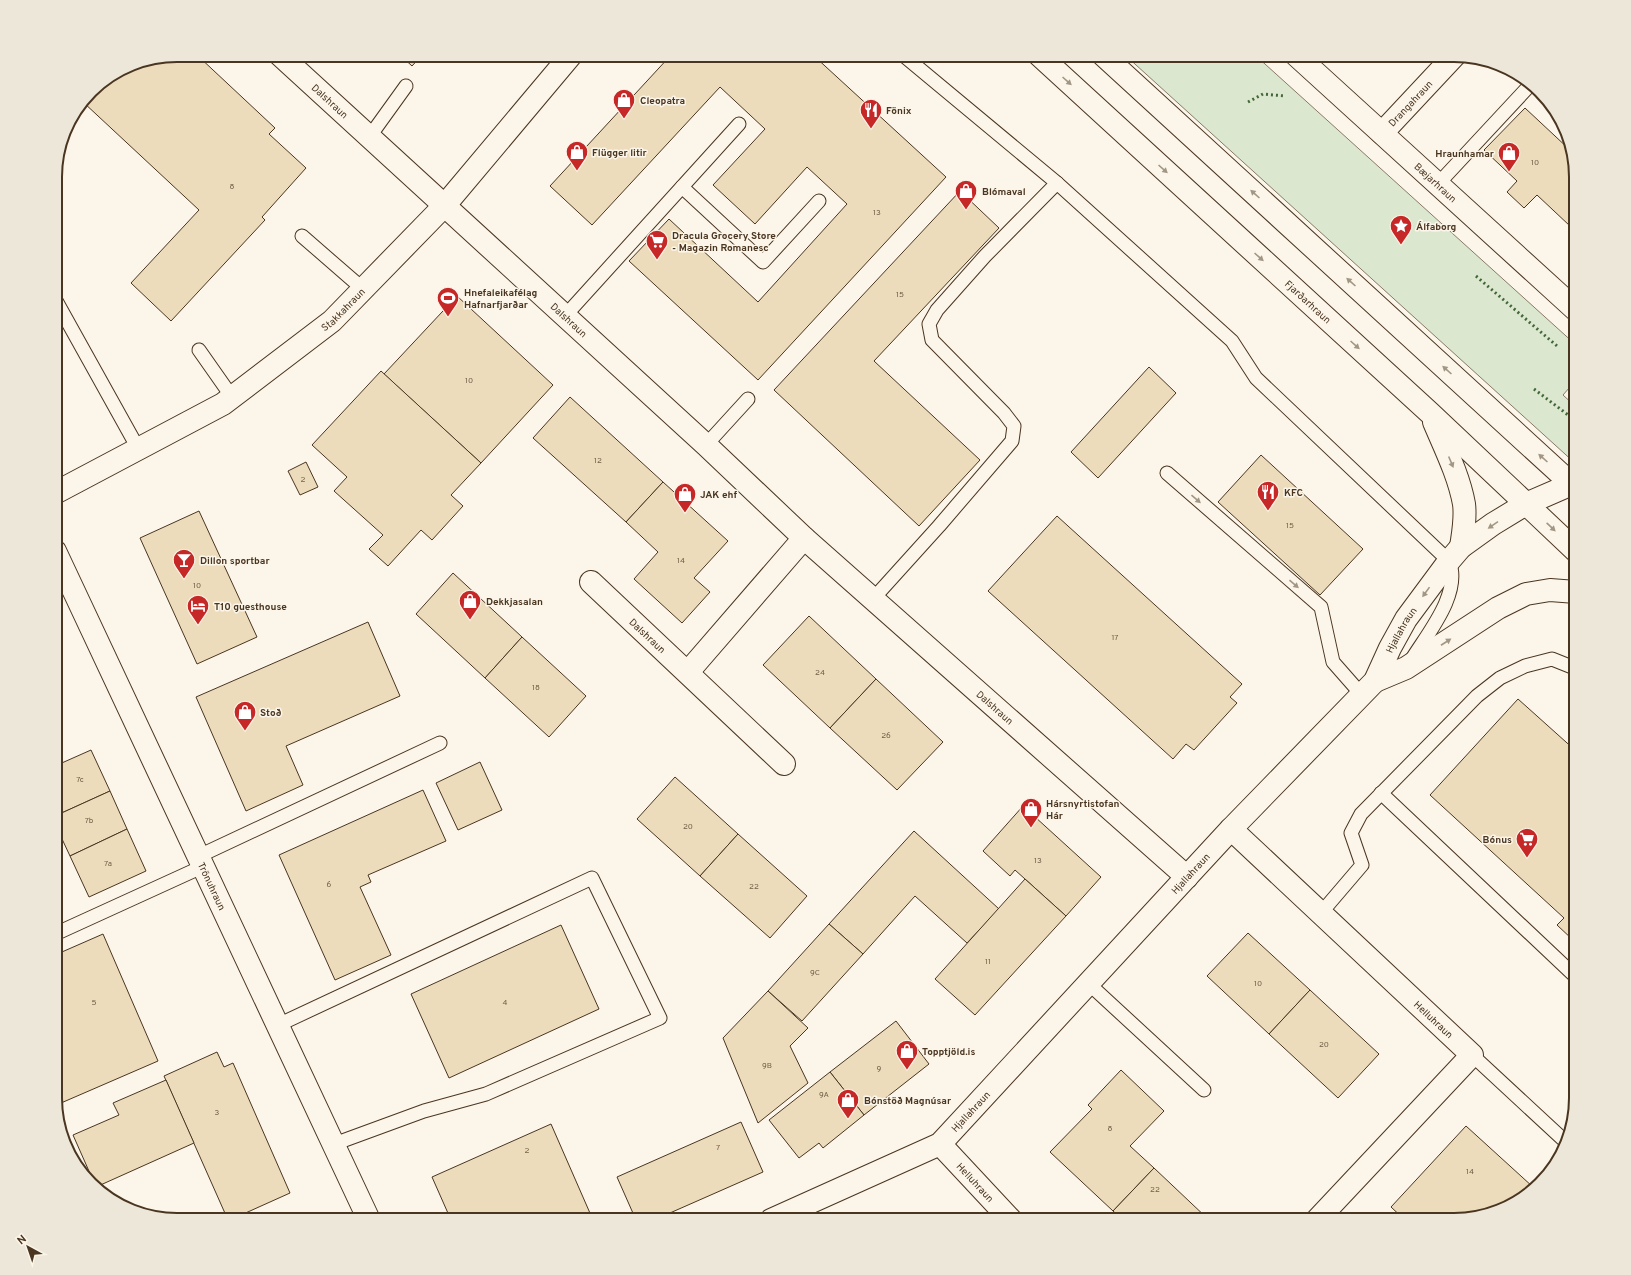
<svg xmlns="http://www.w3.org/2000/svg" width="1631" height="1275" font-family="Overpass,sans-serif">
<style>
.green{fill:#dce7d0;stroke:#887966}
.building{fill:#ecdcbc;stroke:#4a3520}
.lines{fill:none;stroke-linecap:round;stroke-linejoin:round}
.service-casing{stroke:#4a3520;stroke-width:15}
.minor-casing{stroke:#4a3520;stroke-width:24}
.tertiary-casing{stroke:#4a3520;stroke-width:24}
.primary-casing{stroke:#4a3520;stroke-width:24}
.service{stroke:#fbf6e9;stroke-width:13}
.minor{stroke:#fbf6e9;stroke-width:22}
.tertiary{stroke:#fbf6e9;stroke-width:22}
.primary{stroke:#fbf6e9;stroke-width:22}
.hedge{stroke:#436837;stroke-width:3;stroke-dasharray:2 3;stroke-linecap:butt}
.oneway{fill:#a29684}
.labels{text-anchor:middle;stroke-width:3;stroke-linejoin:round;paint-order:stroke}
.number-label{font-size:8px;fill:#725f47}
.poi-label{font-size:10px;font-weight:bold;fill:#4a3520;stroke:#fbf6e9;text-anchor:start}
.street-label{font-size:10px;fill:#4a3520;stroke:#fbf6e9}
.rim{fill:none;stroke:#4a3520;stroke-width:2}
</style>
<rect width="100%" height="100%" fill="#fbf6e9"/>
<polygon class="green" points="1125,55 1255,55 1576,345 1576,380 1563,395 1576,407 1576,464"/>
<g class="building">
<polygon points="177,55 197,55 275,128 269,134 306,168 262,217 265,220 171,321 131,283 199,210 83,102 91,91 131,64"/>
<polygon points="400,55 422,55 412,66"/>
<polygon points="671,55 813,55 946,177 758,380 629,261 669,219 758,302 847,204 807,167 755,224 713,185 765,129 720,87 592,225 550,186"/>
<polygon points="1525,108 1570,150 1576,177 1576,220 1570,226 1537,195 1524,208 1507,192 1517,181 1484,150"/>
<polygon points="960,191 999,228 874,361 980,460 919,526 774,390"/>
<polygon points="457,296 553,385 481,463 384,374"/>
<polygon points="1149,367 1176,393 1098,478 1071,452"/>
<polygon points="381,371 481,463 451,495 463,506 432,540 421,530 388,566 369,549 383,535 334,491 347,477 312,445"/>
<polygon points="570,397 663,482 626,522 533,438"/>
<polygon points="1261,455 1363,549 1320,595 1218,502"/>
<polygon points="306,462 318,487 300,495 288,471"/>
<polygon points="663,482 728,541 694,578 710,592 682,623 634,579 658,552 626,522"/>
<polygon points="199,511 257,637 197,664 140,538"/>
<polygon points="1057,516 1242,684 1230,697 1237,703 1194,750 1186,744 1173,759 988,591"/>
<polygon points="453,573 522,637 485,678 416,614"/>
<polygon points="809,616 876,679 830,728 763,665"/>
<polygon points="368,622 400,696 286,746 303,785 246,811 196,697"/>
<polygon points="522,637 586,696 549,737 485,678"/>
<polygon points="876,679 943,742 897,790 830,728"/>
<polygon points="1518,699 1576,751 1576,937 1573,940 1557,925 1564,918 1430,795"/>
<polygon points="91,750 110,791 55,816 55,766"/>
<polygon points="480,762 502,810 458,830 436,783"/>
<polygon points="675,777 738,834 700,876 637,819"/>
<polygon points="423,790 446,841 368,875 371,882 360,887 391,955 335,980 279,855"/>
<polygon points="110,791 127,829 70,856 55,824 55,816"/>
<polygon points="1023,806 1101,877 1066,916 1015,870 1010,876 983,851"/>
<polygon points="127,829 146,871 89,897 70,856"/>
<polygon points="914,831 999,909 967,943 915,896 863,954 829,924"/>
<polygon points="738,834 807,896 770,938 700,876"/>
<polygon points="1025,879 1066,916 975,1015 935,979"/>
<polygon points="829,924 863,954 802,1021 768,991"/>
<polygon points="561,925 599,1009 449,1078 411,994"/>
<polygon points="1248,933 1310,990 1269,1034 1207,976"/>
<polygon points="103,934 158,1061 61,1103 55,1090 55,955"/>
<polygon points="1310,990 1379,1054 1338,1098 1269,1034"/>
<polygon points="768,991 808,1028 790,1046 808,1083 758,1123 723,1038"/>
<polygon points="896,1021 929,1064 864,1115 830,1072"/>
<polygon points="217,1052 224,1067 233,1063 290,1193 230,1220 228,1220 164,1076"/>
<polygon points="1121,1070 1164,1111 1130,1146 1154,1168 1113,1211 1050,1152 1092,1109 1088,1105"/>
<polygon points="830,1072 864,1115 823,1148 819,1143 799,1158 769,1120"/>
<polygon points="166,1080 194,1143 96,1187 73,1135 119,1115 113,1103"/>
<polygon points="741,1122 763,1172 654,1220 636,1220 617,1177"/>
<polygon points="551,1124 593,1220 451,1220 432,1177"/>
<polygon points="1466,1126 1533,1187 1508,1208 1454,1220 1405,1220 1391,1207"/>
<polygon points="1154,1168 1209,1220 1123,1220 1113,1211"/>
<polygon points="166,1213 169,1219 157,1217"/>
</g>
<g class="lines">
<g class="service-casing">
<g id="service">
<path d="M903,55L1057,183L1232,341L1256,378L1449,561C1462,593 1428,633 1412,659"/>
<polyline points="370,136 406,86"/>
<polyline points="1438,184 1531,84"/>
<polyline points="682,187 763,262 819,201"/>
<polyline points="302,236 363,289"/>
<polyline points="55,299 139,450"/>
<polyline points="565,316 739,124"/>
<polyline points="199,350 232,397"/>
<polyline points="706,445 748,399"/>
<polyline points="1167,473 1321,607 1333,662 1362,695"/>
<polyline points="873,599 939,526 1012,441 1014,426 1004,413 932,340 929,324 937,310 985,256 1057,183"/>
<polyline points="1381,793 1576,977"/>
<polyline points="199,856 440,743"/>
<polyline points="1321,913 1362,865 1351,833 1361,814 1477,696 1500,678 1525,666 1552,659 1572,667 1576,671"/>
<polyline points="55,934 204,866"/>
<polyline points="1088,983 1204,1090"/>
<polyline points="278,1025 592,878 660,1018 486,1094 424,1111 334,1144"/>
<polyline points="1472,1055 1567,1143"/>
</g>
</g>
<g class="minor-casing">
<g id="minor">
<path id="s1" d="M280,55L706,445L804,538L1187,877"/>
<path id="s2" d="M1296,55L1576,310"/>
<path id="s3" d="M1382,133L1455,55"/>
<path id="s4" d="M55,493L223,404L332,321L445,205L571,55"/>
<path id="s5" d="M591,582L784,764"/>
<polyline points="688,672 804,538"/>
<path id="s6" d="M1231,829L1472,1055L1317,1220"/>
<path id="s7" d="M940,1144L1011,1220"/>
</g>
</g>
<g class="tertiary-casing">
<g id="tertiary">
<path id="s8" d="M55,551L369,1220"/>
<polyline points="1375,681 1406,668 1498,608 1526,594 1550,590 1576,592"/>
<path id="s9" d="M771,1220L940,1144L1231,829L1375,681L1390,648L1406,619L1449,561L1461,547L1493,524L1526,504L1572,484"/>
</g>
</g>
<g class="primary-casing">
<g id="primary">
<path id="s10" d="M1039,55L1430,413L1576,551"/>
<polyline points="1103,55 1576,488"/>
<path d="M1434,422C1445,448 1459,476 1464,504C1466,519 1463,533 1461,547"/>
</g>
</g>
<use href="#service" class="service"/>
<use href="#minor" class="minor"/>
<use href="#tertiary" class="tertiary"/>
<use href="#primary" class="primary"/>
<g class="hedge">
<polyline points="1248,102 1263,94 1285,96"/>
<polyline points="1476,276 1557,346"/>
<polyline points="1534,389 1576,421"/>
</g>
</g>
<defs><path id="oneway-solid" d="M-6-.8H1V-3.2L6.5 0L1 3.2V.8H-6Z"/></defs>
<g class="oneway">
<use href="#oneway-solid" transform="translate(1067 81) rotate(42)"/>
<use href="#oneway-solid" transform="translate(1163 169) rotate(42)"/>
<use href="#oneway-solid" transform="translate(1255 194) rotate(-138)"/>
<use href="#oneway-solid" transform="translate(1259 257) rotate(42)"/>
<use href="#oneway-solid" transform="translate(1351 282) rotate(-138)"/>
<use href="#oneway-solid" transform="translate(1355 345) rotate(42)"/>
<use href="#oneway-solid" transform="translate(1447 370) rotate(-138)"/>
<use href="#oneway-solid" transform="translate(1543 458) rotate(-138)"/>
<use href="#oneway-solid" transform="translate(1451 462) rotate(67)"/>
<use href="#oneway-solid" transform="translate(1196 499) rotate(41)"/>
<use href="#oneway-solid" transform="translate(1493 525) rotate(146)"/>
<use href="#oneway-solid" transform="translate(1551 527) rotate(43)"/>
<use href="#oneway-solid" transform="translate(1294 584) rotate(41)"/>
<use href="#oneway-solid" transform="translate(1426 592) rotate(126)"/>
<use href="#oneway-solid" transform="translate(1446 642) rotate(-33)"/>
</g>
<defs>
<g id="shop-pin" transform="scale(1.15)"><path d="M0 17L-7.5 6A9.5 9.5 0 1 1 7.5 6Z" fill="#c62828" stroke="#fbf6e9"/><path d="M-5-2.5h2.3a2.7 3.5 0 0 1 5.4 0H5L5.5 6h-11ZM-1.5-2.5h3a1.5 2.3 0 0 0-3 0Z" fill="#fff"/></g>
<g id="restaurant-pin" transform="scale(1.15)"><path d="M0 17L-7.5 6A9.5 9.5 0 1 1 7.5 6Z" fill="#c62828" stroke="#fbf6e9"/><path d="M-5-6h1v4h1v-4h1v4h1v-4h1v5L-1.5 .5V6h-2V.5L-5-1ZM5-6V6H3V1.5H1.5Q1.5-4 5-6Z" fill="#fff"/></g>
<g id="sight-pin" transform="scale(1.15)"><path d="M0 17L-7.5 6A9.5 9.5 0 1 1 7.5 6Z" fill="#c62828" stroke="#fbf6e9"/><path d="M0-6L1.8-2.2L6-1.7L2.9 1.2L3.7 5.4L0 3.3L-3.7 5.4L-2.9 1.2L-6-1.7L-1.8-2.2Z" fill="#fff"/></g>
<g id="supermarket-pin" transform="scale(1.15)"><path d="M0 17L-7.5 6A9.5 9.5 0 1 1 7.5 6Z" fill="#c62828" stroke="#fbf6e9"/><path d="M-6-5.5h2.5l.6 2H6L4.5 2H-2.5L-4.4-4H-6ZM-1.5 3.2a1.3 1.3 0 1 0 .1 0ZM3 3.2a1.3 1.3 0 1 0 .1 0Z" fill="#fff"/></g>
<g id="stadium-pin" transform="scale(1.15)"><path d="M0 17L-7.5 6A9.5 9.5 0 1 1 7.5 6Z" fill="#c62828" stroke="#fbf6e9"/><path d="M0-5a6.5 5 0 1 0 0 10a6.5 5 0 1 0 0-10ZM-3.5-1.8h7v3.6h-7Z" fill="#fff"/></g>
<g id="bar-pin" transform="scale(1.15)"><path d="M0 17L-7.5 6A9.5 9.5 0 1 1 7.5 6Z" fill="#c62828" stroke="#fbf6e9"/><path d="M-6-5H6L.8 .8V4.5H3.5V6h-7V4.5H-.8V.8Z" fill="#fff"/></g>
<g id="hotel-pin" transform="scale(1.15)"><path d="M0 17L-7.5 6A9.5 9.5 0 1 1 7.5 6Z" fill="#c62828" stroke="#fbf6e9"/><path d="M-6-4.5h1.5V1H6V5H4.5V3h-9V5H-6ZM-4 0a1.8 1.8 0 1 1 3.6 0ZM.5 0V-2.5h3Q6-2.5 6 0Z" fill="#fff"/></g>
</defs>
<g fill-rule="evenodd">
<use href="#shop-pin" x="624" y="100"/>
<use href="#restaurant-pin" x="871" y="110"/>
<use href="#shop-pin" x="577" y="152"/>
<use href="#shop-pin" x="1509" y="153"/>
<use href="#shop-pin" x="966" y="191"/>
<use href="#sight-pin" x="1401" y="226"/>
<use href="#supermarket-pin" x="657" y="241"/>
<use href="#stadium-pin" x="448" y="298"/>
<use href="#restaurant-pin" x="1268" y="492"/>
<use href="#shop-pin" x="685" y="494"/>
<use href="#bar-pin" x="184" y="560"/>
<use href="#shop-pin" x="470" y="601"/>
<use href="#hotel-pin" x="198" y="606"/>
<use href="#shop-pin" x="245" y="712"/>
<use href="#shop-pin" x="1031" y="809"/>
<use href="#supermarket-pin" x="1527" y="839"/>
<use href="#shop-pin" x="907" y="1051"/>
<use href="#shop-pin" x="848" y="1100"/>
</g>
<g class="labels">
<g class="number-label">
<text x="1535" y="165">10</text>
<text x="232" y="189">8</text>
<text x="877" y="215">13</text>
<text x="900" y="297">15</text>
<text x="469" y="383">10</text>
<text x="598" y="463">12</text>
<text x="303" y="482">2</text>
<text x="1290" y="528">15</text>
<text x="681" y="563">14</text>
<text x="197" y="588">10</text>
<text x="1115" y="640">17</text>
<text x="820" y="675">24</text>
<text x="536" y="690">18</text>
<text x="886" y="738">26</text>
<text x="80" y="782">7c</text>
<text x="89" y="823">7b</text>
<text x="688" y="829">20</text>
<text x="1038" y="863">13</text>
<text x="108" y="866">7a</text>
<text x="329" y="887">6</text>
<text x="754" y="889">22</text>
<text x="988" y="964">11</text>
<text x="815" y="975">9C</text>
<text x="1258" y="986">10</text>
<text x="94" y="1005">5</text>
<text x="505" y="1005">4</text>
<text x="1324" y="1047">20</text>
<text x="767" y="1068">9B</text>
<text x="879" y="1071">9</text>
<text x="824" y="1097">9A</text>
<text x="217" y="1115">3</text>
<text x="1110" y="1131">8</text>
<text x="718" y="1150">7</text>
<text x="527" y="1153">2</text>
<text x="1470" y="1174">14</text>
<text x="1155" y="1192">22</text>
</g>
<g class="poi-label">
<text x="640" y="104">Cleopatra</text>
<text x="886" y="114">Fönix</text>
<text x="592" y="156">Flügger litir</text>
<text x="1494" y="157" text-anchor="end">Hraunhamar</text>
<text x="982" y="195">Blómaval</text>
<text x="1416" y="230">Álfaborg</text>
<text x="672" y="239">Dracula Grocery Store<tspan x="672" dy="12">- Magazin Romanesc</tspan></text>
<text x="464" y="296">Hnefaleikafélag<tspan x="464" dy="12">Hafnarfjarðar</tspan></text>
<text x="1284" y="496">KFC</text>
<text x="700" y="498">JAK ehf</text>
<text x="200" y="564">Dillon sportbar</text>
<text x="486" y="605">Dekkjasalan</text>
<text x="214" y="610">T10 guesthouse</text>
<text x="260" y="716">Stoð</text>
<text x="1046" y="807">Hársnyrtistofan<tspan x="1046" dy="12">Hár</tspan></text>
<text x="1512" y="843" text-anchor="end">Bónus</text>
<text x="922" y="1055">Topptjöld.is</text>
<text x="864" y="1104">Bónstöð Magnúsar</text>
</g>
<g class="street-label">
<text dy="4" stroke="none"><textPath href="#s1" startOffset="68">Dalshraun</textPath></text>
<text dy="4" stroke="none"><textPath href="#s3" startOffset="41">Drangahraun</textPath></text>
<text dy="4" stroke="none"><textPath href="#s2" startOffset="189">Bæjarhraun</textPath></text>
<text dy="4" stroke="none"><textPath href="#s10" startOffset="365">Fjarðarhraun</textPath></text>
<text dy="4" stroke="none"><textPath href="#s4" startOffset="343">Stakkahraun</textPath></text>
<text dy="4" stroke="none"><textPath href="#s1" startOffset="392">Dalshraun</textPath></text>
<text dy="4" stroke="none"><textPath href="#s9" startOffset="878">Hjallahraun</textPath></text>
<text dy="4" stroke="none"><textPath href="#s5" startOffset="78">Dalshraun</textPath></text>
<text dy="4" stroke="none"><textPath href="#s1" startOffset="968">Dalshraun</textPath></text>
<text dy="4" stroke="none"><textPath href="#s9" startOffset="554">Hjallahraun</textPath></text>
<text dy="4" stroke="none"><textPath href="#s8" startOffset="370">Trönuhraun</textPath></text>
<text dy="4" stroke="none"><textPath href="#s6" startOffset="278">Helluhraun</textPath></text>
<text dy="4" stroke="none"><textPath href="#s9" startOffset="230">Hjallahraun</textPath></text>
<text dy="4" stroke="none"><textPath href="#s7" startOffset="52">Helluhraun</textPath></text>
</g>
</g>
<path d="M0 0H1631V1275H0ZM177 62H1454A115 115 0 0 1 1569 177V1098A115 115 0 0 1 1454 1213H177A115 115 0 0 1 62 1098V177A115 115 0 0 1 177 62Z" fill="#ede7d9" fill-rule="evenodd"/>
<path class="rim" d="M177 62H1454A115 115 0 0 1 1569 177V1098A115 115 0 0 1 1454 1213H177A115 115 0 0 1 62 1098V177A115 115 0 0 1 177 62Z"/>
<g transform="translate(28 1247) rotate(320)" stroke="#fbf6e9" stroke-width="3" paint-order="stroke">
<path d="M0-3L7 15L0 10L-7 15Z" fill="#4a3520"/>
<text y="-6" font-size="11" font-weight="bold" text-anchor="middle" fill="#4a3520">N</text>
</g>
</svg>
